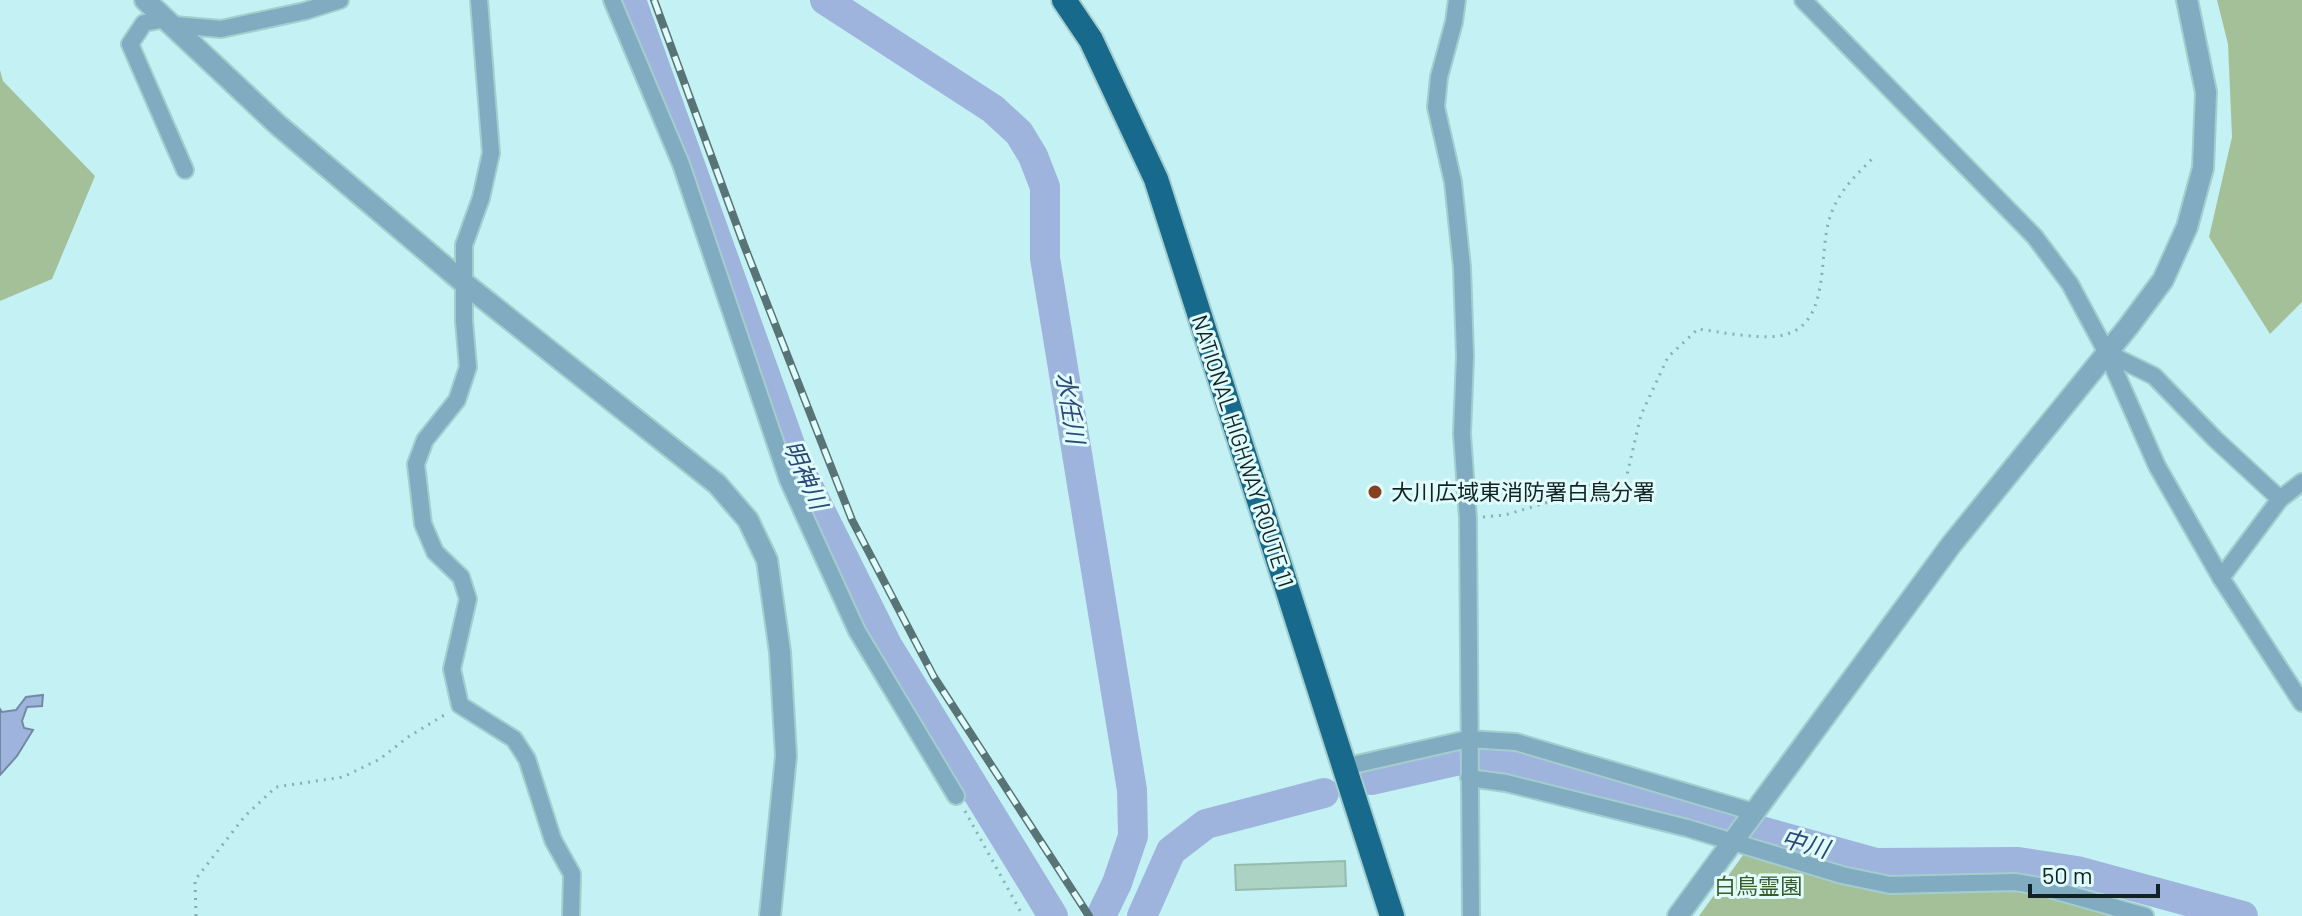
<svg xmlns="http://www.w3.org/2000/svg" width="2302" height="916" font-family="Barlow,'Noto Sans JP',sans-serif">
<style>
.green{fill:#a4c098}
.water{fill:#9eb4dd;stroke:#7488a5;stroke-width:2}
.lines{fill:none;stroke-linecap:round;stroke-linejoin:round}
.river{stroke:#9eb4dd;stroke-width:30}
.building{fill:#abd2c2;stroke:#94bbab;stroke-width:2}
.minor-casing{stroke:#a4cdce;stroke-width:20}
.tertiary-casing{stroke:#a4cdce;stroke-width:24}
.trunk-casing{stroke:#a4cdce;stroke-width:28}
.path{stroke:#89aeaf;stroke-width:3;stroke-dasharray:2 6;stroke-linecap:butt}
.minor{stroke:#81abc1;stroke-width:16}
.tertiary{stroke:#81abc1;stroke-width:20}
.trunk{stroke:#176a8c;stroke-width:24}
.rail-casing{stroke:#587476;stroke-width:8}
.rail{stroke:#e0fcfd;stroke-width:5;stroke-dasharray:15;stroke-linecap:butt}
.poi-dot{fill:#884022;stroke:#e0fcfd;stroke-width:3}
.labels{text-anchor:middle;stroke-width:6;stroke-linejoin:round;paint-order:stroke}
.street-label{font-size:22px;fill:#112223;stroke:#e0fcfd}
.poi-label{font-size:22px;fill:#112223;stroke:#e0fcfd;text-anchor:start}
.park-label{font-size:22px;fill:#375c25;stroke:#e0fcfd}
.water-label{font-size:24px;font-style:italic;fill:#2c467a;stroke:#e0fcfd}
</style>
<rect width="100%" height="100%" fill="#c4f2f4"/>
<g class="green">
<polygon points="2217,0 2302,0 2302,302 2270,334 2209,237 2232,137 2228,44"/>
<polygon points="0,70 3,81 95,176 52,279 0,301"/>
<polygon points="1746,851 1871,891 2000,884 2127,916 1699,916"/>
</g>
<polygon class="water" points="43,695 42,706 27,707 22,721 24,728 33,730 17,756 0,775 0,709 2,712 16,710 26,697"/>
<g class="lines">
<g class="river">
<polyline points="631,0 797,464 887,645 1053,916"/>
<polyline points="825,0 993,109 1019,133 1033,156 1045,187 1045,258 1132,790 1133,836 1117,883 1101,916"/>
<polyline points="1371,780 1455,761 1504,759 1592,789 1717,819 1876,863 2018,862 2077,871 2243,916"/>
<polyline points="1142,916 1171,851 1206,824 1324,793"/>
</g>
</g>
<polygon class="building" points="1345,861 1346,886 1236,890 1235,865"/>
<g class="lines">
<g class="minor-casing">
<g id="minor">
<polyline points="479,0 491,153 481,198 464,245 464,321 468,367 457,400 425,440 416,464 423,524 435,552 461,577 468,599 452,669 460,705 514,739 527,759 553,840 572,874 571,916"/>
<polyline points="612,0 681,164 788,480 857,631 956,796"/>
<polyline points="1457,0 1454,22 1439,77 1436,107 1453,182 1462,267 1465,356 1462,434 1468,519 1471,916"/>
<polyline points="1803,0 2035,237 2070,284 2107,353 2157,466 2221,578 2302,703"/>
<polyline points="165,19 144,23 130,44 185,170"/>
<polyline points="174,25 221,29 305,11 340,0"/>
<polyline points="2107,353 2154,376 2215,439 2280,499"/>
<polyline points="2221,578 2280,499 2302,482"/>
<polyline points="1344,767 1468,739 1516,742 1754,812"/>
<polyline points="1469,778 1506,783 1687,828 1842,875 1890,885 2015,882 2039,886 2145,916"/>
</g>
</g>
<g class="tertiary-casing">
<g id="tertiary">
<polyline points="145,0 278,125 464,283 717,484 748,520 767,560 780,652 786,756 770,916"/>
<polyline points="1678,916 1951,545 2128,327 2163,280 2187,227 2203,168 2206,92 2187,0"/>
</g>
</g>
<g class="trunk-casing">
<polyline id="trunk" points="1064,0 1091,40 1156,179 1392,916"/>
</g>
<g class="path">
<path d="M1483,517L1505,515L1552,501L1576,484L1611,487L1625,483L1641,415L1668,357L1698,329C1720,332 1757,339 1778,336C1833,329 1817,256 1830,217C1838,192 1855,176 1873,158"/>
<polyline points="965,811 1023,916"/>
<polyline points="196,916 195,880 245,816 276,787 343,777 380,759 408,737 446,714"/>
</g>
<use href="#minor" class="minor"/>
<use href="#tertiary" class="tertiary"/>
<use href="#trunk" class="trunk"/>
<g class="rail-casing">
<polyline id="rail" points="654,0 744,245 852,520 934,677 1089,916"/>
</g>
<use href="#rail" class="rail"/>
</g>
<circle class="poi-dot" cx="1375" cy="492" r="8"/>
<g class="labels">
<g class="street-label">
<text transform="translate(1243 451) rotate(72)" y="8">NATIONAL HIGHWAY ROUTE 11</text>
</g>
<g class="poi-label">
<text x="1391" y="500">大川広域東消防署白鳥分署</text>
</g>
<g class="park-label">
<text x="1758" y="894">白鳥霊園</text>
</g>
<g class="water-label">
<text transform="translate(1070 408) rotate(81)" y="8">水任川</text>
<text transform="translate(805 475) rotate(66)" y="8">明神川</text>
<text transform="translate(1805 844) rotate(15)" y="8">中川</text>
</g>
</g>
<path d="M2030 884v12h128v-12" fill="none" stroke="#112223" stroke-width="4"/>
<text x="2042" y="884" font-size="24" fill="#112223" stroke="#e0fcfd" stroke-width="6" paint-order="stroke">50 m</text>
</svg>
